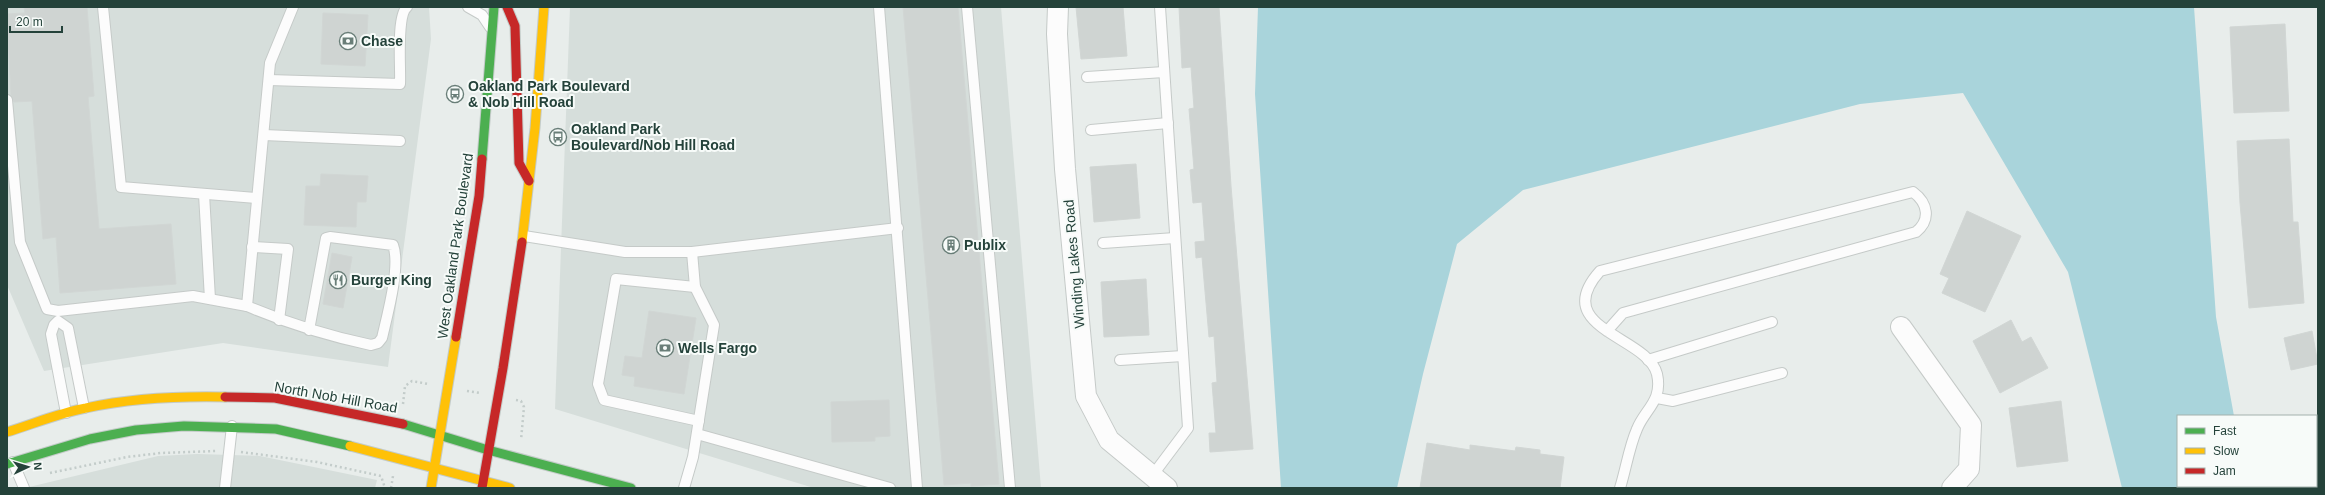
<svg xmlns="http://www.w3.org/2000/svg" width="2325" height="495" font-family="Arial,sans-serif">
<style>
.built{fill:#d6dedb}
.water{fill:#a9d4db}
.building{fill:#cfd4d2;stroke:#d1d6d4}
.lines{fill:none;stroke-linecap:round;stroke-linejoin:round}
.lane-casing{stroke:#c5cac8;stroke-width:12}
.street-casing{stroke:#c5cac8;stroke-width:22}
.fast-casing{stroke:#c3cbc8;stroke-width:11}
.slow-casing{stroke:#c3cbc8;stroke-width:11}
.jam-casing{stroke:#c3cbc8;stroke-width:11}
.path{stroke:#c3ccca;stroke-width:2.5;stroke-dasharray:2 3;stroke-linecap:butt}
.lane{stroke:#fcfcfc;stroke-width:10}
.street{stroke:#fcfcfc;stroke-width:20}
.fast{stroke:#4caf50;stroke-width:9}
.slow{stroke:#ffc107;stroke-width:9}
.jam{stroke:#c62828;stroke-width:9}
.labels{text-anchor:middle;stroke-width:4;stroke-linejoin:round;paint-order:stroke}
.poi-label{font-size:14px;font-weight:bold;fill:#24423a;stroke:#f7fbf9;text-anchor:start}
.street-label{font-size:14px;fill:#24423a;stroke:#f7fbf9}
</style>
<rect width="100%" height="100%" fill="#e8edeb"/>
<g class="built">
<polygon points="7,7 429,7 431,39 388,367 223,343 44,371 7,285"/>
<polygon points="570,7 1001,7 1041,488 814,488 555,409"/>
<polygon points="197,454 260,456 377,480 375,488 25,488 158,456"/>
</g>
<polygon class="water" points="1258,7 2194,7 2216,317 2234,416 2178,416 2178,486 2244,486 2244,488 2122,488 2068,272 1963,93 1860,104 1523,190 1457,244 1423,374 1397,488 1281,488 1255,94"/>
<g class="building">
<polygon points="24,7 87,8 94,96 88,97 99,229 171,224 176,284 60,293 56,237 43,239 32,101 14,102 11,95 7,14 25,13"/>
<polygon points="903,7 958,7 999,484 971,486 971,483 944,485"/>
<polygon points="1076,7 1123,7 1127,56 1081,59"/>
<polygon points="1179,7 1219,7 1231,186 1253,449 1210,452 1209,433 1216,433 1212,383 1217,382 1214,336 1209,337 1202,257 1196,258 1195,242 1205,241 1202,202 1193,203 1190,170 1194,169 1189,109 1194,108 1191,67 1182,68"/>
<polygon points="323,13 368,15 365,66 321,64"/>
<polygon points="2285,24 2289,111 2234,113 2230,27"/>
<polygon points="2289,139 2293,222 2298,222 2304,303 2249,308 2240,203 2237,141"/>
<polygon points="1136,164 1140,218 1094,222 1090,167"/>
<polygon points="321,174 368,176 366,202 357,202 356,227 304,225 306,186 320,186"/>
<polygon points="1967,211 2021,236 1985,312 1942,293 1949,278 1940,274"/>
<polygon points="332,253 352,257 343,308 323,304"/>
<polygon points="1146,279 1149,335 1104,337 1101,282"/>
<polygon points="649,311 696,318 684,394 634,386 635,377 622,375 625,356 642,358"/>
<polygon points="2011,320 2022,342 2031,337 2048,368 2000,393 1973,341"/>
<polygon points="2312,331 2318,364 2291,370 2284,338"/>
<polygon points="889,400 890,436 875,437 875,441 832,442 831,402"/>
<polygon points="2061,401 2068,461 2017,467 2009,408"/>
<polygon points="1427,443 1470,450 1470,445 1515,451 1516,447 1540,450 1540,454 1564,457 1560,488 1420,488"/>
</g>
<g class="lines">
<g class="lane-casing">
<g id="lane">
<polyline points="103,7 121,187 257,198"/>
<polyline points="468,7 482,15 490,27"/>
<polyline points="879,7 917,488"/>
<polyline points="967,7 1010,488"/>
<polyline points="1087,77 1164,72"/>
<path d="M269,80L400,84C401,69 396,16 407,7"/>
<polyline points="7,100 20,242 47,309 58,311 193,296 247,306 270,63 293,7"/>
<polyline points="1091,130 1168,123"/>
<polyline points="264,135 400,141"/>
<polyline points="204,194 210,299"/>
<polyline points="524,236 625,252 692,252 695,287 714,325 693,457 684,488"/>
<polyline points="1103,243 1175,238"/>
<polyline points="252,247 288,249 279,320"/>
<polyline points="692,252 898,228"/>
<polyline points="695,287 616,279 598,384 604,400 699,421"/>
<path d="M247,306C287,323 328,336 371,345L378,343L382,338C387,316 401,266 393,245L330,237L326,238L309,330"/>
<path d="M1607,331L1623,313L1916,232C1931,220 1928,203 1913,192L1600,271C1548,329 1648,336 1657,374C1663,401 1645,409 1637,429C1629,447 1626,469 1620,488"/>
<polyline points="1120,360 1183,356"/>
<polyline points="1648,360 1772,322"/>
<polyline points="1657,398 1673,401 1782,373"/>
<polyline points="66,413 51,334 54,325 58,321 68,328 84,408"/>
<polyline points="697,434 890,488"/>
<polyline points="13,462 24,488"/>
<polyline points="1152,476 1188,428 1160,7"/>
<polyline points="225,488 232,426"/>
</g>
</g>
<g class="street-casing">
<g id="street">
<polyline points="1058,7 1057,34 1065,169 1086,396 1109,440 1167,488"/>
<polyline points="1901,327 1971,425 1969,469 1952,488"/>
</g>
</g>
<g class="fast-casing">
<g id="fast">
<polyline points="482,159 494,7"/>
<polyline points="403,424 488,450 631,488"/>
<polyline points="7,464 90,439 136,430 184,426 276,429 350,446"/>
</g>
</g>
<g class="slow-casing">
<g id="slow">
<polyline points="522,242 535,128 544,7"/>
<path d="M7,432C33,424 59,413 86,408C132,398 178,396 225,397"/>
<polyline points="350,446 510,488"/>
<polyline points="431,488 456,337"/>
</g>
</g>
<g class="jam-casing">
<g id="jam">
<polyline points="507,7 515,26 519,163 529,181"/>
<polyline points="456,337 479,196 482,159"/>
<polyline points="225,397 275,398 403,424"/>
<polyline points="482,488 503,368 522,242"/>
</g>
</g>
<g class="path">
<polyline points="467,391 480,393"/>
<polyline points="516,400 521,401 524,407 521,440"/>
<polyline points="403,404 405,386 412,381 428,384"/>
<polyline points="241,452 317,462 381,476 385,488"/>
<polyline points="50,473 127,457 161,453 216,451"/>
<polyline points="391,488 393,476"/>
</g>
<use href="#lane" class="lane"/>
<use href="#street" class="street"/>
<use href="#fast" class="fast"/>
<use href="#slow" class="slow"/>
<use href="#jam" class="jam"/>
</g>
<defs>
<g id="bank-ring" transform="scale(0.9)"><circle r="9.5" fill="#f7fbf9" stroke="#697e78" stroke-width="1.5"/><path d="M-6-4H6V4H-6ZM0-2.3a2.3 2.3 0 1 0 0 4.6a2.3 2.3 0 1 0 0-4.6Z" fill="#697e78"/></g>
<g id="bus-ring" transform="scale(0.9)"><circle r="9.5" fill="#f7fbf9" stroke="#697e78" stroke-width="1.5"/><path d="M-5-6H5V4H4V6H2V4H-2V6H-4V4H-5ZM-3.5-4V0h7V-4ZM-3.5 1.2v1.5H-2V1.2ZM2 1.2v1.5H3.5V1.2Z" fill="#697e78"/></g>
<g id="building-ring" transform="scale(0.9)"><circle r="9.5" fill="#f7fbf9" stroke="#697e78" stroke-width="1.5"/><path d="M-4-6H4V6H1V3H-1V6H-4ZM-2.5-4.3h1.7v1.8h-1.7ZM.8-4.3h1.7v1.8H.8ZM-2.5-1h1.7V.8h-1.7ZM.8-1h1.7V.8H.8Z" fill="#697e78"/></g>
<g id="restaurant-ring" transform="scale(0.9)"><circle r="9.5" fill="#f7fbf9" stroke="#697e78" stroke-width="1.5"/><path d="M-5-6h1v4h1v-4h1v4h1v-4h1v5L-1.5 .5V6h-2V.5L-5-1ZM5-6V6H3V1.5H1.5Q1.5-4 5-6Z" fill="#697e78"/></g>
</defs>
<g fill-rule="evenodd">
<use href="#bank-ring" x="348" y="41"/>
<use href="#bus-ring" x="455" y="94"/>
<use href="#bus-ring" x="558" y="137"/>
<use href="#building-ring" x="951" y="245"/>
<use href="#restaurant-ring" x="338" y="280"/>
<use href="#bank-ring" x="665" y="348"/>
</g>
<g class="labels">
<g class="poi-label">
<text x="361" y="46">Chase</text>
<text x="468" y="91">Oakland Park Boulevard<tspan x="468" dy="16">&amp; Nob Hill Road</tspan></text>
<text x="571" y="134">Oakland Park<tspan x="571" dy="16">Boulevard/Nob Hill Road</tspan></text>
<text x="964" y="250">Publix</text>
<text x="351" y="285">Burger King</text>
<text x="678" y="353">Wells Fargo</text>
</g>
<g class="street-label">
<text transform="translate(455 246) rotate(-82)" y="5">West Oakland Park Boulevard</text>
<text transform="translate(1074 264) rotate(-95)" y="5">Winding Lakes Road</text>
<text transform="translate(336 397) rotate(10)" y="5">North Nob Hill Road</text>
</g>
</g>
<rect width="2325" height="495" fill="none" stroke="#24423a" stroke-width="16"/>
<rect x="2177" y="415" width="140" height="72" fill="#f7fbf9" stroke="#a3b1ad"/>
<rect x="2185" y="428" width="20" height="6" fill="#4caf50" stroke="#a3b1ad"/>
<text x="2213" y="435" font-size="12" fill="#24423a">Fast</text>
<rect x="2185" y="448" width="20" height="6" fill="#ffc107" stroke="#a3b1ad"/>
<text x="2213" y="455" font-size="12" fill="#24423a">Slow</text>
<rect x="2185" y="468" width="20" height="6" fill="#c62828" stroke="#a3b1ad"/>
<text x="2213" y="475" font-size="12" fill="#24423a">Jam</text>
<g transform="translate(28 467) rotate(86)" stroke="#f7fbf9" stroke-width="3" paint-order="stroke">
<path d="M0-3L7 15L0 10L-7 15Z" fill="#24423a"/>
<text y="-6" font-size="11" font-weight="bold" text-anchor="middle" fill="#24423a">N</text>
</g>
<path d="M10 26v6h52v-6" fill="none" stroke="#24423a" stroke-width="2"/>
<text x="16" y="26" font-size="12" fill="#24423a" stroke="#f7fbf9" stroke-width="3" paint-order="stroke">20 m</text>
</svg>
